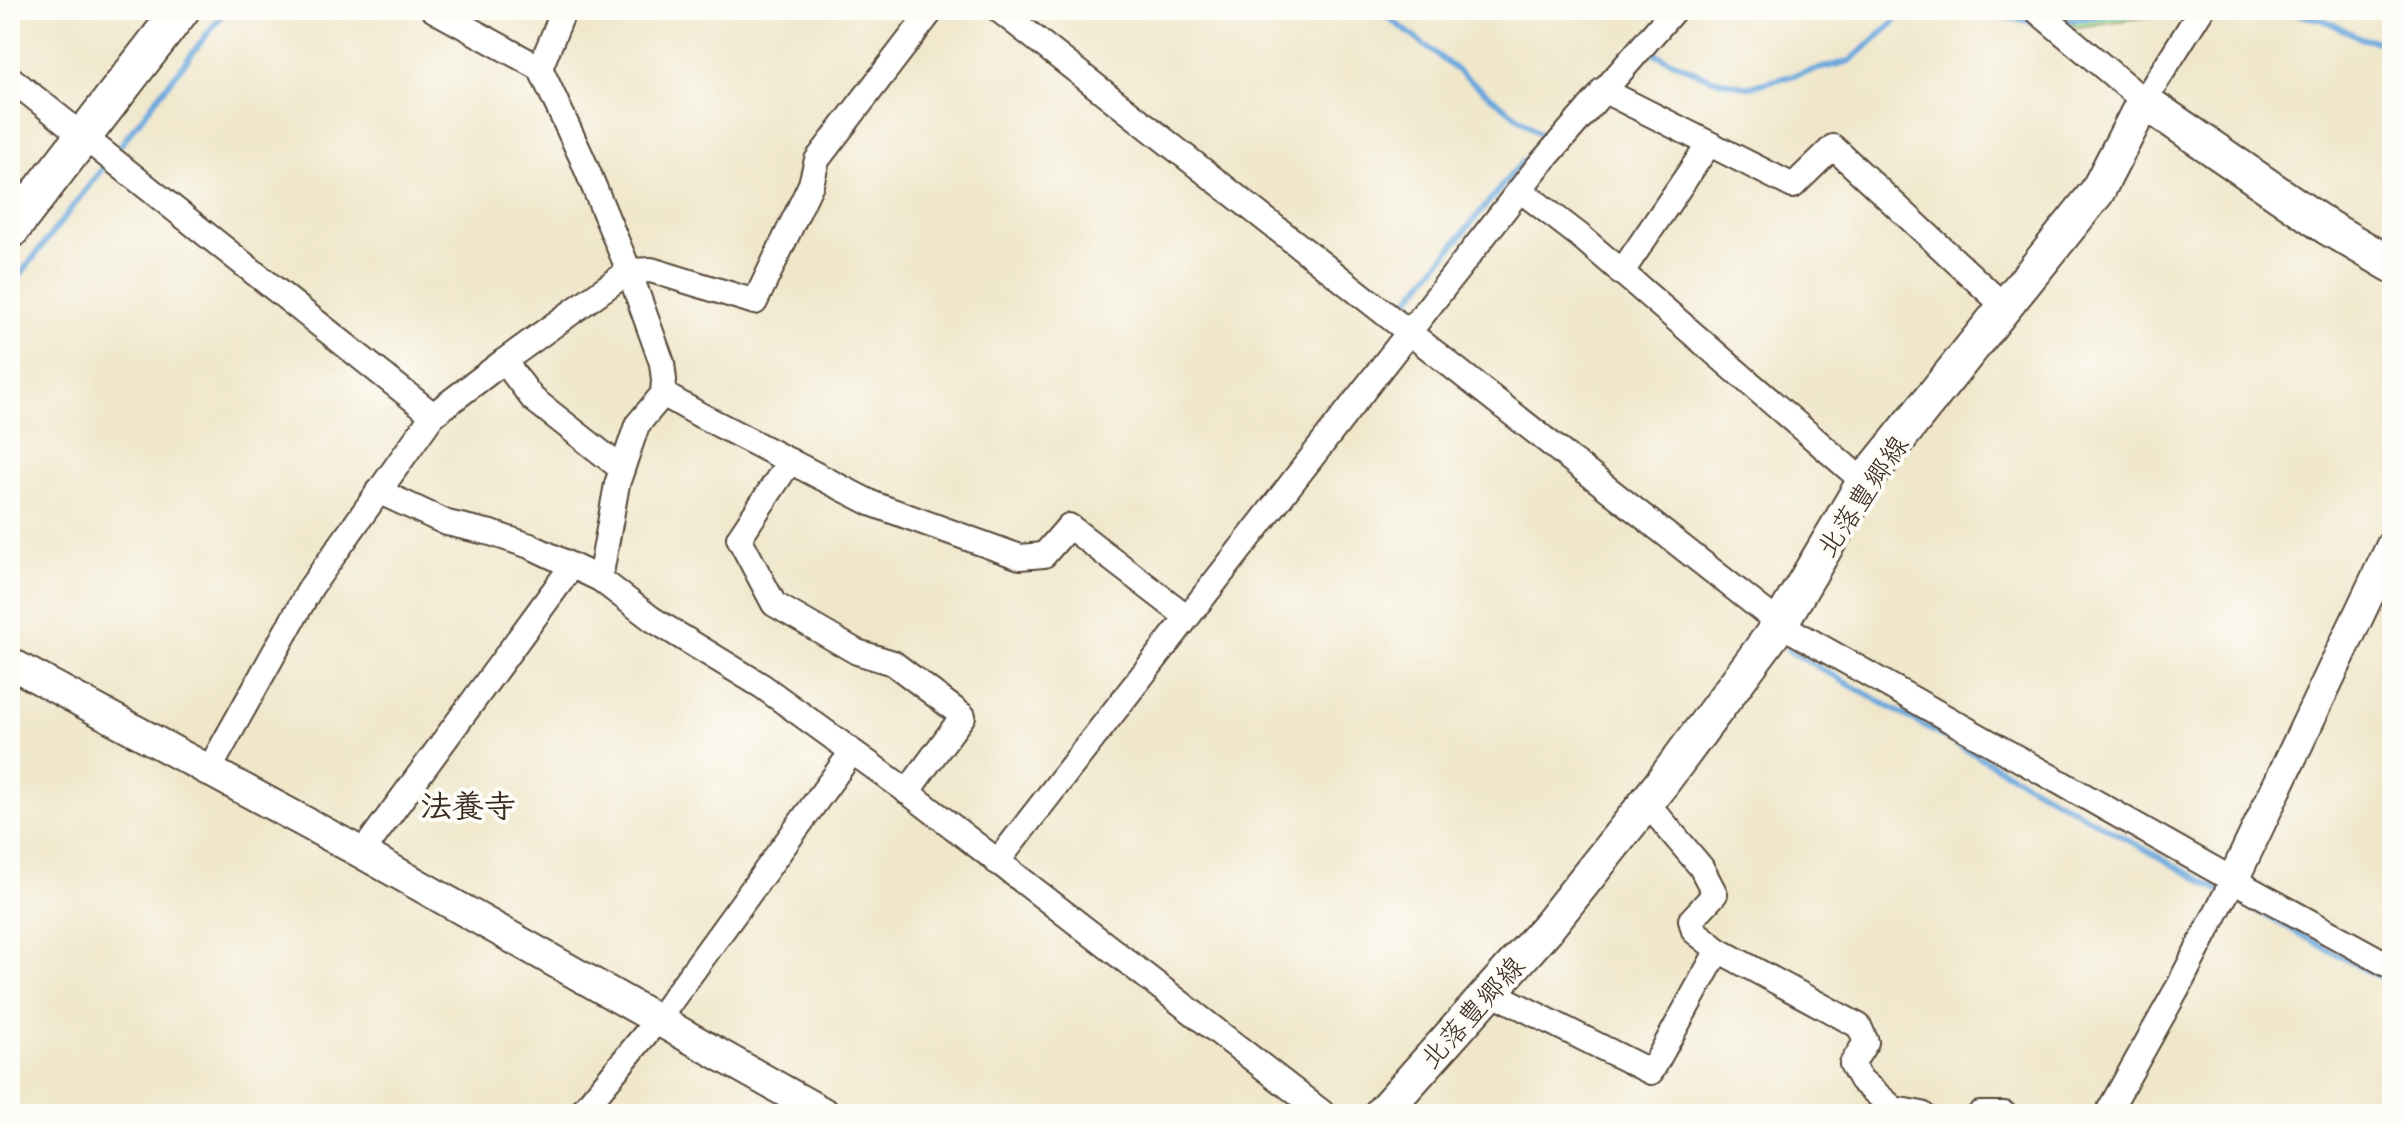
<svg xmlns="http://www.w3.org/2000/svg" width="2402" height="1124" font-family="Itim,'Klee One',sans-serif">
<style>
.green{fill:#a6db8b;stroke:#708254;stroke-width:2}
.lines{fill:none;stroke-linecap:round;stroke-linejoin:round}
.stream{stroke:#6aa7dc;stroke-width:6}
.minor-casing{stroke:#564638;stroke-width:28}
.tertiary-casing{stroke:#564638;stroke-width:34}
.secondary-casing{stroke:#564638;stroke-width:38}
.primary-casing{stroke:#564638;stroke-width:40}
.minor{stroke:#fff;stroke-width:24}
.tertiary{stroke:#fff;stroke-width:30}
.secondary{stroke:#fff;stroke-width:34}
.primary{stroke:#fff;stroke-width:36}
.labels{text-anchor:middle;stroke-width:8;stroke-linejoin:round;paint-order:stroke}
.street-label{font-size:28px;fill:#3b2a1e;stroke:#fdfcf7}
.quarter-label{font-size:32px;font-weight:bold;fill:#3b2a1e;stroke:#fdfcf7}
</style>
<rect width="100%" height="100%" fill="#fdfcf7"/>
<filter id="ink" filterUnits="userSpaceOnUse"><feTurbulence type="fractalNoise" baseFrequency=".0125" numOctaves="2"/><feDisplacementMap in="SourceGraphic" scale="16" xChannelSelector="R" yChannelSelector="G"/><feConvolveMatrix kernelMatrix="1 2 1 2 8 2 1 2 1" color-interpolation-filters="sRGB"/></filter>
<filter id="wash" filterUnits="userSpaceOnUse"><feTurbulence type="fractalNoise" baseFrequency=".006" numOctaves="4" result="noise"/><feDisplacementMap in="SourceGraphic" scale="32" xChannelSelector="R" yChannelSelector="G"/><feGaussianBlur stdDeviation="1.8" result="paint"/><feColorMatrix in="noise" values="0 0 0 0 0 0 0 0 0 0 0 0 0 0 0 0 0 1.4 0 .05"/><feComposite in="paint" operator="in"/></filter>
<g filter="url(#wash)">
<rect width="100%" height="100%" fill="#f0e7cb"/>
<polygon class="green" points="2108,10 2198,10 2077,27 2063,15"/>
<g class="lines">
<g class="stream">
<polyline points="1379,10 1546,139 1564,118"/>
<polyline points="1978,10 1998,16 2036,22"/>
<polyline points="2278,10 2324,20 2363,39 2392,44"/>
<polyline points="2059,21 2151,10"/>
<polyline points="1647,50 1709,78 1748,87 1850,61 1903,14 1910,10"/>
<polyline points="115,152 226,10"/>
<polyline points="10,288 108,161"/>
<polyline points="1410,318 1401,309 1514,171 1546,139"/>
<polyline points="1784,636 1789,651 2220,891"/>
<polyline points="2230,896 2392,984"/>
</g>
</g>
</g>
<g filter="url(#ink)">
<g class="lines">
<g class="minor-casing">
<g id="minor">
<polyline points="434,10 540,68 582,158 629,271 662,363 664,380 663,394 637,425 617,484 600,579"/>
<polyline points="999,10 1780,624 2233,880 2392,967"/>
<polyline points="2036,10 2144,101 2201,10"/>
<polyline points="540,68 564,10"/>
<polyline points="10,78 433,415"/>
<polyline points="1603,90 1793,186 1833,147 2006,308"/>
<polyline points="1520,190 1580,236 1864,482"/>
<polyline points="1621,273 1709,144"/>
<polyline points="504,361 533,399 622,469"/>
<polyline points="663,394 700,415 873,504 1020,557 1044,555 1069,526 1187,617"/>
<polyline points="790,461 739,538 774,604 857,652 893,663 963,716 907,792"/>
<polyline points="378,491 447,523 491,533 530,546 600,579 652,619 762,686 904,789 1324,1114"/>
<polyline points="209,770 311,587 433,415 504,361 629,271 651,270 755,302 811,184 817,160 932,10"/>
<polyline points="1646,802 1701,867 1715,894 1691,920 1694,931 1718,950"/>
<polyline points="362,853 572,566"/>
<polyline points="997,862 1536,169 1674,10"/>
<polyline points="1491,992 1651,1072 1718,950 1859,1026 1866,1042 1852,1064 1861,1080 1894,1109 1922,1114"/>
<polyline points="580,1114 658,1019 852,752"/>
<polyline points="1980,1114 2004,1114"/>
<polyline points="2107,1114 2176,991 2233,880"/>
</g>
</g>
<g class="tertiary-casing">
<g id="tertiary">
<polyline points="10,663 362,853 825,1114"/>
<polyline points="2233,880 2392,545"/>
</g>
</g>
<g class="secondary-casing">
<polyline id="secondary" points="1381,1114 1547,928 1661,784 1780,624 1864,482 2097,192 2144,101 2327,227 2392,265"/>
</g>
<g class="primary-casing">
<polyline id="primary" points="10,231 181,10"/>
</g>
<use href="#minor" class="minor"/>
<use href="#tertiary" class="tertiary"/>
<use href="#secondary" class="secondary"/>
<use href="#primary" class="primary"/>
</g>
</g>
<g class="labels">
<g class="street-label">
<text transform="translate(1862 496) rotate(-56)" y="10">北落豊郷線</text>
<text transform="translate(1472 1012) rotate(-48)" y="10">北落豊郷線</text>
</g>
<g class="quarter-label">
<text x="468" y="817">法養寺</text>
</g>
</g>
<rect width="2402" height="1124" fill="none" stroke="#fdfcf7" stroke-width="40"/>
</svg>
